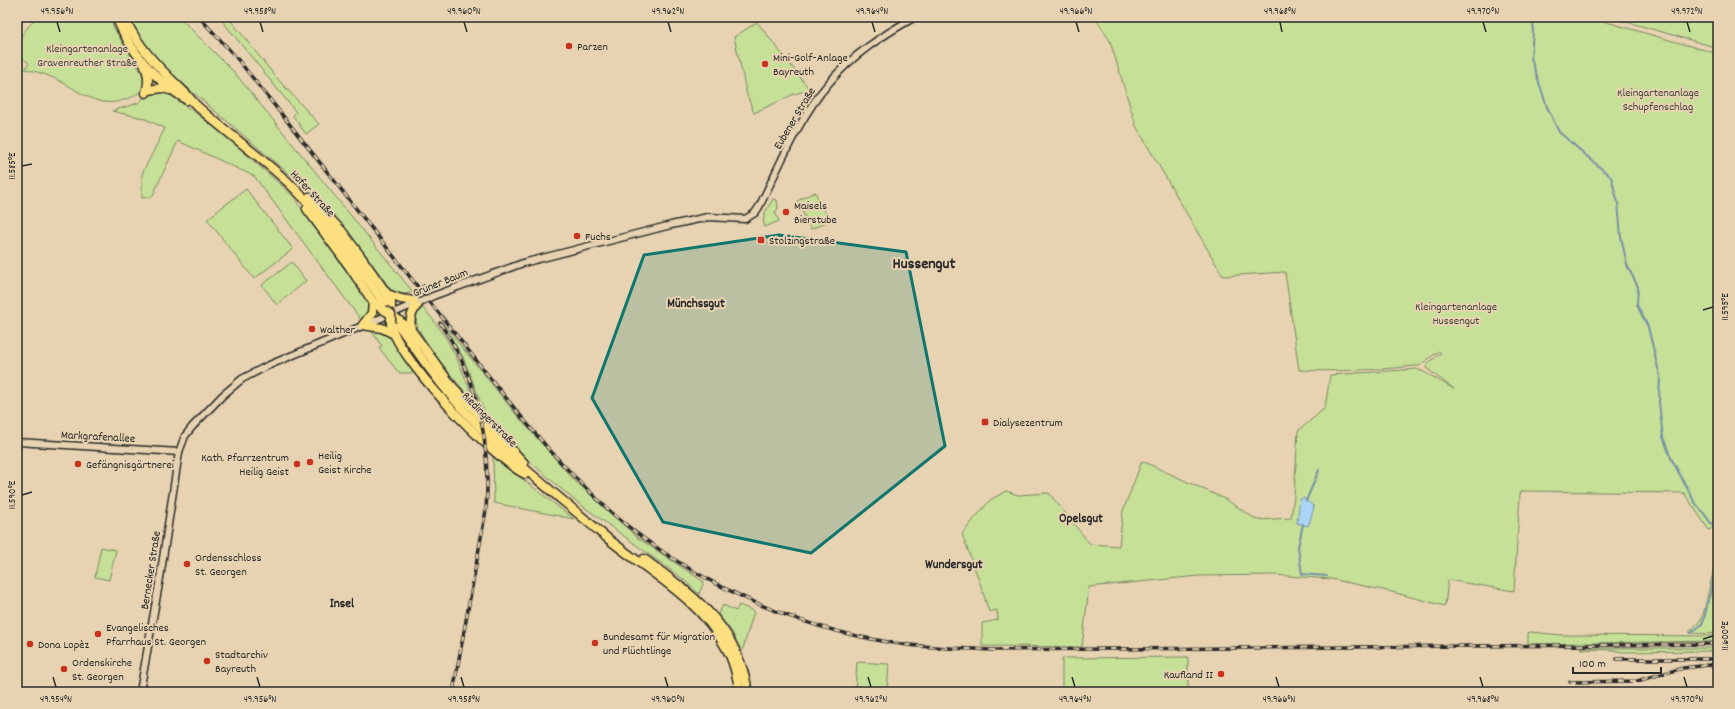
<svg xmlns="http://www.w3.org/2000/svg" width="1735" height="709" font-family="Dekko,sans-serif">
<style>
.green{fill:#c6e097;stroke:#788661}
.water{fill:#abd5f6;stroke:#7891a5}
.lines{fill:none;stroke-linecap:round;stroke-linejoin:round}
.stream{stroke:#7891a5;stroke-width:2}
.minor-casing{stroke:#2b2b2b;stroke-width:9}
.major-casing{stroke:#2b2b2b;stroke-width:11}
.minor{stroke:#e7d3b1;stroke-width:6}
.major{stroke:#fce080;stroke-width:8}
.rail-casing{stroke:#2b2b2b;stroke-width:3.5}
.rail{stroke:#e7d3b1;stroke-width:2;stroke-dasharray:6;stroke-linecap:butt}
.minor-bridge-casing{stroke:#2b2b2b;stroke-width:9;stroke-linecap:butt}
.major-bridge-casing{stroke:#2b2b2b;stroke-width:11;stroke-linecap:butt}
.minor-bridge{stroke:#e7d3b1;stroke-width:6}
.major-bridge{stroke:#fce080;stroke-width:8}
.marked{fill:#0f766e;fill-opacity:0.2;stroke:#0f766e;stroke-width:3;stroke-linejoin:round}
.ticks{fill:none;stroke:#2b2b2b;stroke-width:1.5}
.poi-dot{fill:#c8321e;stroke:#e7d3b1;stroke-width:1.5}
.labels{text-anchor:middle;stroke-width:4;stroke-linejoin:round;paint-order:stroke}
.poi-label{font-size:12px;fill:#2b2b2b;stroke:#e7d3b1;text-anchor:start}
.park-label{font-size:12px;fill:#42463b;stroke:#e7d3b1}
.street-label{font-size:12px;fill:#2b2b2b;stroke:#e7d3b1}
.neighbourhood-label{font-size:13px;font-weight:bold;fill:#2b2b2b;stroke:#e7d3b1}
.district-label{font-size:16px;font-weight:bold;fill:#2b2b2b;stroke:#e7d3b1}
.neatline{fill:none;stroke:#2b2b2b;stroke-width:1.5}
.ticks-label{font-size:10px;text-anchor:middle;fill:#2b2b2b}
</style>
<rect width="100%" height="100%" fill="#e7d3b1"/>
<filter id="ink" filterUnits="userSpaceOnUse"><feTurbulence type="fractalNoise" baseFrequency=".025" numOctaves="2"/><feDisplacementMap in="SourceGraphic" scale="8" xChannelSelector="R" yChannelSelector="G"/><feConvolveMatrix kernelMatrix="1 2 1 2 8 2 1 2 1" color-interpolation-filters="sRGB"/></filter>
<g filter="url(#ink)">
<g class="green">
<path d="M36,17H109L115,30L143,75C146,82 145,88 138,93C134,97 129,98 124,100C99,109 81,92 60,81C48,75 38,72 25,69L29,63L17,54V41Z"/>
<path d="M129,17H179L234,72L413,292C403,295 398,295 390,289L359,246L327,209L289,174L182,83L159,61L137,34Z"/>
<polygon points="219,17 228,17 275,76 319,124 306,134 293,116 296,112"/>
<path d="M1095,17H1589L1718,54V525L1709,530L1684,493L1522,491L1520,494L1514,591L1448,580L1445,606L1392,592L1331,579L1274,575L1199,576L1089,587L1082,647L982,646V623L998,620L997,610L989,612L980,583L962,534L990,500L1006,491L1018,495L1049,493L1090,544L1119,546L1123,511L1142,461L1225,499L1257,520L1291,518L1294,496L1298,431L1325,408L1330,375L1417,369L1424,372L1454,389L1426,368L1427,364L1441,353L1439,351L1419,366H1415C1376,370 1338,372 1299,370L1285,272L1223,276L1136,126L1110,41Z"/>
<polygon points="1610,17 1718,17 1718,48"/>
<polygon points="757,22 810,90 794,94 754,113 747,95 734,37"/>
<polygon points="164,91 200,116 239,148 292,195 369,303 368,314 361,320 254,176 178,141 152,197 142,198 142,174 165,128 143,118 112,111 138,103 149,93"/>
<polygon points="246,189 293,249 254,279 207,219"/>
<polygon points="815,192 829,221 811,229 797,201"/>
<path d="M773,199L777,200L778,209L775,212L779,221L765,227C760,217 768,208 773,199Z"/>
<polygon points="292,262 306,281 277,305 262,285"/>
<path d="M423,308C450,338 461,365 474,402C461,387 415,336 416,318C416,313 419,311 423,308Z"/>
<polygon points="441,321 514,412 573,479 638,538 704,582 699,594 683,579 573,499 526,458 484,411 463,357"/>
<polygon points="379,330 391,335 415,373 399,373 379,348 382,346 372,332"/>
<polygon points="493,456 574,519 494,503"/>
<polygon points="101,547 116,550 109,580 95,577"/>
<polygon points="1718,551 1718,634 1691,633 1689,632 1699,622 1703,615"/>
<polygon points="723,605 736,611 739,605 754,611 742,652 732,632 718,614"/>
<polygon points="1531,632 1561,635 1718,636 1718,641 1528,644 1528,633"/>
<polygon points="1580,648 1718,648 1718,651 1622,652 1613,650 1581,649"/>
<polygon points="1188,657 1188,691 1062,692 1062,658"/>
<polygon points="857,662 889,664 887,692 855,692"/>
</g>
<polygon class="water" points="1304,498 1314,507 1309,524 1308,526 1297,523 1300,499"/>
<g class="lines">
<g class="stream">
<polyline points="1534,17 1531,58 1547,107 1559,132 1611,177 1618,203 1621,237 1627,265 1638,287 1637,305 1648,327 1660,376 1659,403 1663,437 1671,458 1694,501 1718,532"/>
<polyline points="1306,501 1319,470"/>
<polyline points="1303,524 1298,547 1302,574 1327,576"/>
<polyline points="1691,633 1702,624 1705,615 1718,560"/>
</g>
<g class="minor-casing">
<g id="minor">
<path d="M433,296L523,263L671,225L708,217L745,219L755,213L759,207C780,165 798,119 828,84C852,55 883,35 915,17"/>
<polyline points="391,314 419,302"/>
<polyline points="17,442 179,452"/>
<polyline points="140,692 160,578 179,452 185,436 192,427 223,395 242,379 267,366 386,316"/>
</g>
</g>
<g class="major-casing">
<g id="major">
<path d="M116,17C130,51 155,80 187,100"/>
<path d="M124,17C137,45 156,65 178,86C185,92 191,100 197,106C228,134 263,158 293,187C364,257 405,351 475,422C514,462 558,496 600,532C643,569 699,596 726,648C734,661 737,677 740,692"/>
<path d="M145,66C149,76 149,83 146,93"/>
<polyline points="149,90 162,88 170,90"/>
<polyline points="309,197 341,230 361,257 387,294 391,304 391,314 411,330 452,386 524,463"/>
<polyline points="307,209 349,266 373,302 384,310"/>
<polyline points="387,294 401,299 420,302"/>
<path d="M391,323C393,354 495,460 525,474"/>
<polyline points="363,325 382,328 392,333"/>
<polyline points="363,325 372,313 373,302"/>
<path d="M411,330C409,318 412,310 420,302"/>
<path d="M644,559C695,597 737,625 748,692"/>
</g>
</g>
<use href="#minor" class="minor"/>
<use href="#major" class="major"/>
<g class="rail-casing">
<g id="rail">
<path d="M199,17L235,56C307,145 377,236 449,326C494,382 537,441 589,491C599,500 608,510 619,519C694,581 786,624 882,641C918,648 956,648 992,650L1718,644"/>
<path d="M440,323C479,379 491,444 486,510L453,692"/>
<polyline points="1617,659 1712,659"/>
<polyline points="1570,682 1637,681 1683,668 1718,664"/>
</g>
</g>
<use href="#rail" class="rail"/>
<g class="minor-bridge-casing">
<polyline id="minor-bridge" points="420,302 433,296"/>
</g>
<g class="major-bridge-casing">
<polyline id="major-bridge" points="384,310 391,314 391,323"/>
</g>
<use href="#minor-bridge" class="minor-bridge"/>
<use href="#major-bridge" class="major-bridge"/>
</g>
</g>
<path class="marked" d="M779,235L906,252L945,446L811,553L663,522L592,398L644,255Z"/>
<path class="ticks" d="M57,22L60,32M260,22L263,32M464,22L467,32M668,22L671,32M872,22L875,32M1076,22L1079,32M1280,22L1282,32M1483,22L1486,32M1687,22L1690,32M22,166L32,164M1703,310L1713,307M22,495L32,492M1703,639L1713,636M53,677L56,687M257,677L260,687M461,677L464,687M665,677L668,687M868,677L871,687M1072,677L1075,687M1276,677L1279,687M1480,677L1483,687M1684,677L1687,687"/>
<g class="poi-dot">
<circle cx="569" cy="46" r="4"/>
<circle cx="765" cy="64" r="4"/>
<circle cx="786" cy="212" r="4"/>
<circle cx="577" cy="236" r="4"/>
<rect x="757" y="236" width="8" height="8" rx="2"/>
<circle cx="312" cy="329" r="4"/>
<rect x="981" y="418" width="8" height="8" rx="2"/>
<circle cx="310" cy="462" r="4"/>
<circle cx="78" cy="464" r="4"/>
<circle cx="297" cy="464" r="4"/>
<circle cx="187" cy="564" r="4"/>
<circle cx="98" cy="634" r="4"/>
<circle cx="595" cy="643" r="4"/>
<circle cx="30" cy="644" r="4"/>
<circle cx="207" cy="661" r="4"/>
<circle cx="64" cy="669" r="4"/>
<circle cx="1221" cy="674" r="4"/>
</g>
<g class="labels">
<g class="poi-label">
<text x="577" y="50">Parzen</text>
<text x="773" y="61">Mini-Golf-Anlage<tspan x="773" dy="14">Bayreuth</tspan></text>
<text x="794" y="209">Maisels<tspan x="794" dy="14">Bierstube</tspan></text>
<text x="585" y="240">Fuchs</text>
<text x="769" y="244">Stolzingstraße</text>
<text x="320" y="333">Walther</text>
<text x="993" y="426">Dialysezentrum</text>
<text x="318" y="459">Heilig<tspan x="318" dy="14">Geist Kirche</tspan></text>
<text x="289" y="461" text-anchor="end">Kath. Pfarrzentrum<tspan x="289" dy="14">Heilig Geist</tspan></text>
<text x="86" y="468">Gefängnisgärtnerei</text>
<text x="195" y="561">Ordensschloss<tspan x="195" dy="14">St. Georgen</tspan></text>
<text x="106" y="631">Evangelisches<tspan x="106" dy="14">Pfarrhaus St. Georgen</tspan></text>
<text x="603" y="640">Bundesamt für Migration<tspan x="603" dy="14">und Flüchtlinge</tspan></text>
<text x="38" y="648">Dona Lopèz</text>
<text x="215" y="658">Stadtarchiv<tspan x="215" dy="14">Bayreuth</tspan></text>
<text x="72" y="666">Ordenskirche<tspan x="72" dy="14">St. Georgen</tspan></text>
<text x="1213" y="678" text-anchor="end">Kaufland II</text>
</g>
<g class="park-label">
<text x="87" y="52">Kleingartenanlage<tspan x="87" dy="14">Gravenreuther Straße</tspan></text>
<text x="1658" y="96">Kleingartenanlage<tspan x="1658" dy="14">Schupfenschlag</tspan></text>
<text x="1456" y="310">Kleingartenanlage<tspan x="1456" dy="14">Hussengut</tspan></text>
</g>
<g class="street-label">
<text transform="translate(794 118) rotate(-59)" y="4">Eubener Straße</text>
<text transform="translate(313 193) rotate(47)" y="4">Hofer Straße</text>
<text transform="translate(440 282) rotate(-22)" y="4">Grüner Baum</text>
<text transform="translate(490 419) rotate(45)" y="4">Riedingerstraße</text>
<text transform="translate(98 436) rotate(3)" y="4">Markgrafenallee</text>
<text transform="translate(150 570) rotate(-81)" y="4">Bernecker Straße</text>
</g>
<g class="neighbourhood-label">
<text x="696" y="307">Münchssgut</text>
<text x="1081" y="522">Opelsgut</text>
<text x="954" y="568">Wundersgut</text>
<text x="342" y="607">Insel</text>
</g>
<g class="district-label">
<text x="924" y="268">Hussengut</text>
</g>
</g>
<rect width="1735" height="709" fill="none" stroke="#e7d3b1" stroke-width="44"/>
<path d="M1573 667v6h88v-6" fill="none" stroke="#2b2b2b" stroke-width="2"/>
<text x="1579" y="667" font-size="12" fill="#2b2b2b" stroke="#e7d3b1" stroke-width="3" paint-order="stroke">100 m</text>
<rect x="22" y="22" width="1691" height="665" class="neatline"/>
<g class="ticks-label">
<text x="57" y="14">49.956°N</text>
<text x="260" y="14">49.958°N</text>
<text x="464" y="14">49.960°N</text>
<text x="668" y="14">49.962°N</text>
<text x="872" y="14">49.964°N</text>
<text x="1076" y="14">49.966°N</text>
<text x="1280" y="14">49.968°N</text>
<text x="1483" y="14">49.970°N</text>
<text x="1687" y="14">49.972°N</text>
<text transform="translate(11 166) rotate(-90)" y="4">11.585°E</text>
<text transform="translate(1724 307) rotate(-90)" y="4">11.595°E</text>
<text transform="translate(11 495) rotate(-90)" y="4">11.590°E</text>
<text transform="translate(1724 636) rotate(-90)" y="4">11.600°E</text>
<text x="56" y="702">49.954°N</text>
<text x="260" y="702">49.956°N</text>
<text x="464" y="702">49.958°N</text>
<text x="668" y="702">49.960°N</text>
<text x="871" y="702">49.962°N</text>
<text x="1075" y="702">49.964°N</text>
<text x="1279" y="702">49.966°N</text>
<text x="1483" y="702">49.968°N</text>
<text x="1687" y="702">49.970°N</text>
</g>
</svg>
